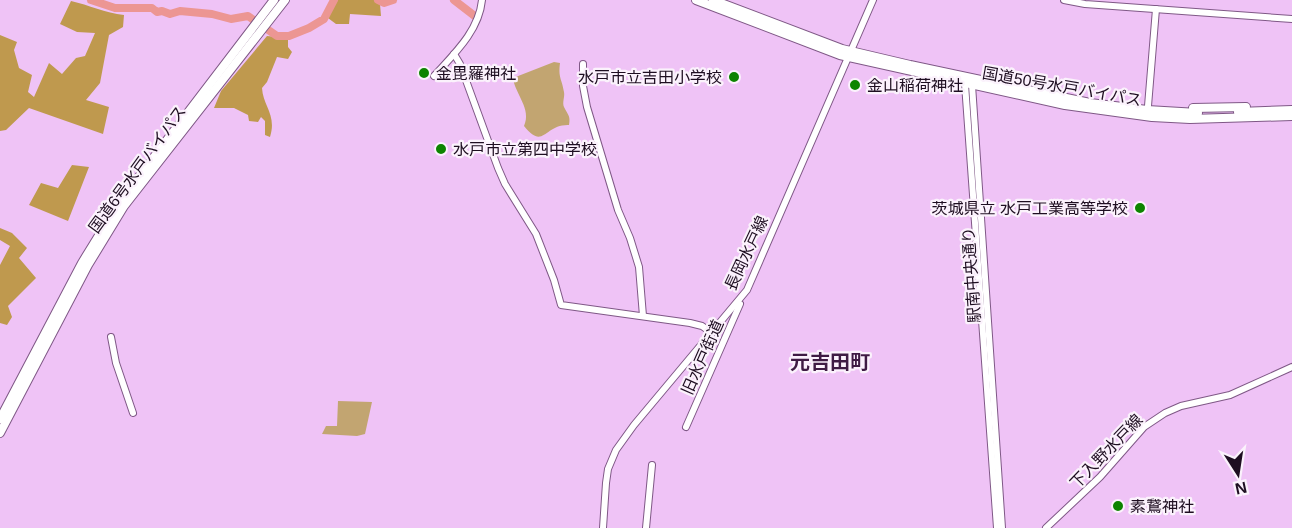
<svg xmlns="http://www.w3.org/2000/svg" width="1292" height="528" font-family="Helvetica,'Noto Sans JP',sans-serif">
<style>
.green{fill:#c2a571}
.forest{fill:#bf994e}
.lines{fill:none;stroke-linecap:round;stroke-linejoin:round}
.river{stroke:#ec9693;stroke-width:8}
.secondary-casing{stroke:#7f5886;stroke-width:8}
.highway-casing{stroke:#7f5886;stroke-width:10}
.secondary{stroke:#fff;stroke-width:6}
.highway{stroke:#fff;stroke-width:8}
.poi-dot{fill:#0d8400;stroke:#fbf2fc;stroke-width:2}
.labels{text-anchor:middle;stroke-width:4.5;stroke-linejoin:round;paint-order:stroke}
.poi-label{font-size:16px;fill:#1e0e21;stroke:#fbf2fc;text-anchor:start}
.street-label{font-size:16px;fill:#1e0e21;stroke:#fbf2fc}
.quarter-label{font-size:20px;font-weight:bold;fill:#3f1b44;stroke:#fbf2fc}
</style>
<rect width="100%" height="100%" fill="#efc3f6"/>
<g class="green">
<path d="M554,62L560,63C558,78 562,79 564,92C565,97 562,102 564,107C567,114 571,115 569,125C544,124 544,151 524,126C532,109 515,94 513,78Z"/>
<polygon points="338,401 372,402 365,434 357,436 322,434 326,426 337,426"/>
</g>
<g class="forest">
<polygon points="336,0 377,0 380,4 381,16 350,14 349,24 336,24 328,18"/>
<path d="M71,1C89,5 105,13 124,15L123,27L109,35L100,83L86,100L109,107L103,134L29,108L6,130L0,131V35L17,42L14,50L19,68L32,75L28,92L34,97L49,63L62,74L76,58L85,56L95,33L77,32L60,24Z"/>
<path d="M267,36L288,38V47L292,52L288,59L277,57L267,82L262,88C263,106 277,115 270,137L265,135V121L261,117L258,122L249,121L248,115L234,108H214L221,91Z"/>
<polygon points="72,165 89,167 68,221 29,205 41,183 58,188"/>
<polygon points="0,228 12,233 27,248 19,258 36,278 8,306 12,317 7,325 0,323 0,265 10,246 0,240"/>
</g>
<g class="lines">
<g class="river">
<polyline points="91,0 115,8 152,8 157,12 162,11 170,14 180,11 212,14 231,19 248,16 277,36 289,36 309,28 324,19 334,0"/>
<polyline points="378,0 384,3 393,0"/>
<polyline points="454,0 476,17"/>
</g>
<g class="secondary-casing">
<g id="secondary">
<polyline points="1064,0 1085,4 1292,19"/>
<polyline points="454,54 460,64 498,168 505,184 536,234 554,280 561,305 690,323 702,326 712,333"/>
<polyline points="583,64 583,86 587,107 618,210 630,238 639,267 643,316"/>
<path d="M434,76C454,54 479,31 482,0"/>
<polyline points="966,81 965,84 997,528"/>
<polyline points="970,81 972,85 1002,528"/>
<polyline points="1148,106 1156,9"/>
<polyline points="111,337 116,363 133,413"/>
<polyline points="686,427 740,304"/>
<polyline points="603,528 606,483 608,469 616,450 634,425 747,290 873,0"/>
<polyline points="646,528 652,465"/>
<polyline points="1046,528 1100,477 1144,427 1165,413 1181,406 1230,395 1292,367"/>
</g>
</g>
<g class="highway-casing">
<g id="highway">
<polyline points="696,0 840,55 1065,105 1152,117 1190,119 1292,116"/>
<polyline points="713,0 842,49 910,65 1090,103 1147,110 1198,113"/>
<polyline points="1193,108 1246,107"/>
<polyline points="1238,112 1292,110"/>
<polyline points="0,419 82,263 119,203 274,0"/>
<polyline points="0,433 88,265 124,206 285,0"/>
</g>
</g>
<use href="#secondary" class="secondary"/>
<use href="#highway" class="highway"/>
</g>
<g class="poi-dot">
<circle cx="424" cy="73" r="6"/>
<circle cx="734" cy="77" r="6"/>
<circle cx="855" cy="85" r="6"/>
<circle cx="441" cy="149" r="6"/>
<circle cx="1140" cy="208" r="6"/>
<circle cx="1118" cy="506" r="6"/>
</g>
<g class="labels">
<g class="poi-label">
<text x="436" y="79">金毘羅神社</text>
<text x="722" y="83" text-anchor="end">水戸市立吉田小学校</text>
<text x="867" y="91">金山稲荷神社</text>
<text x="453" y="155">水戸市立第四中学校</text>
<text x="1128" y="214" text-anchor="end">茨城県立 水戸工業高等学校</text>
<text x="1130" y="512">素鵞神社</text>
</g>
<g class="street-label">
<text transform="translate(1062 86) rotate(10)" y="6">国道50号水戸バイパス</text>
<text transform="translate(137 169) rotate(-54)" y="6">国道6号水戸バイパス</text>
<text transform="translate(746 253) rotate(-65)" y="6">長岡水戸線</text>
<text transform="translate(971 275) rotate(-94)" y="6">駅南中央通り</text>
<text transform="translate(702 357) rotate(-66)" y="6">旧水戸街道</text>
<text transform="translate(1106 451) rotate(-46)" y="6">下入野水戸線</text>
</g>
<g class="quarter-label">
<text x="830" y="369">元吉田町</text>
</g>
</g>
<g transform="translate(1238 474) rotate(168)" stroke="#fbf2fc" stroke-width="4.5" paint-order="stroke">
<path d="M0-4.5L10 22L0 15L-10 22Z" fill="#1e0e21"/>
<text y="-9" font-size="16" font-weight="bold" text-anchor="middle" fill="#1e0e21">N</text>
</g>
</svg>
